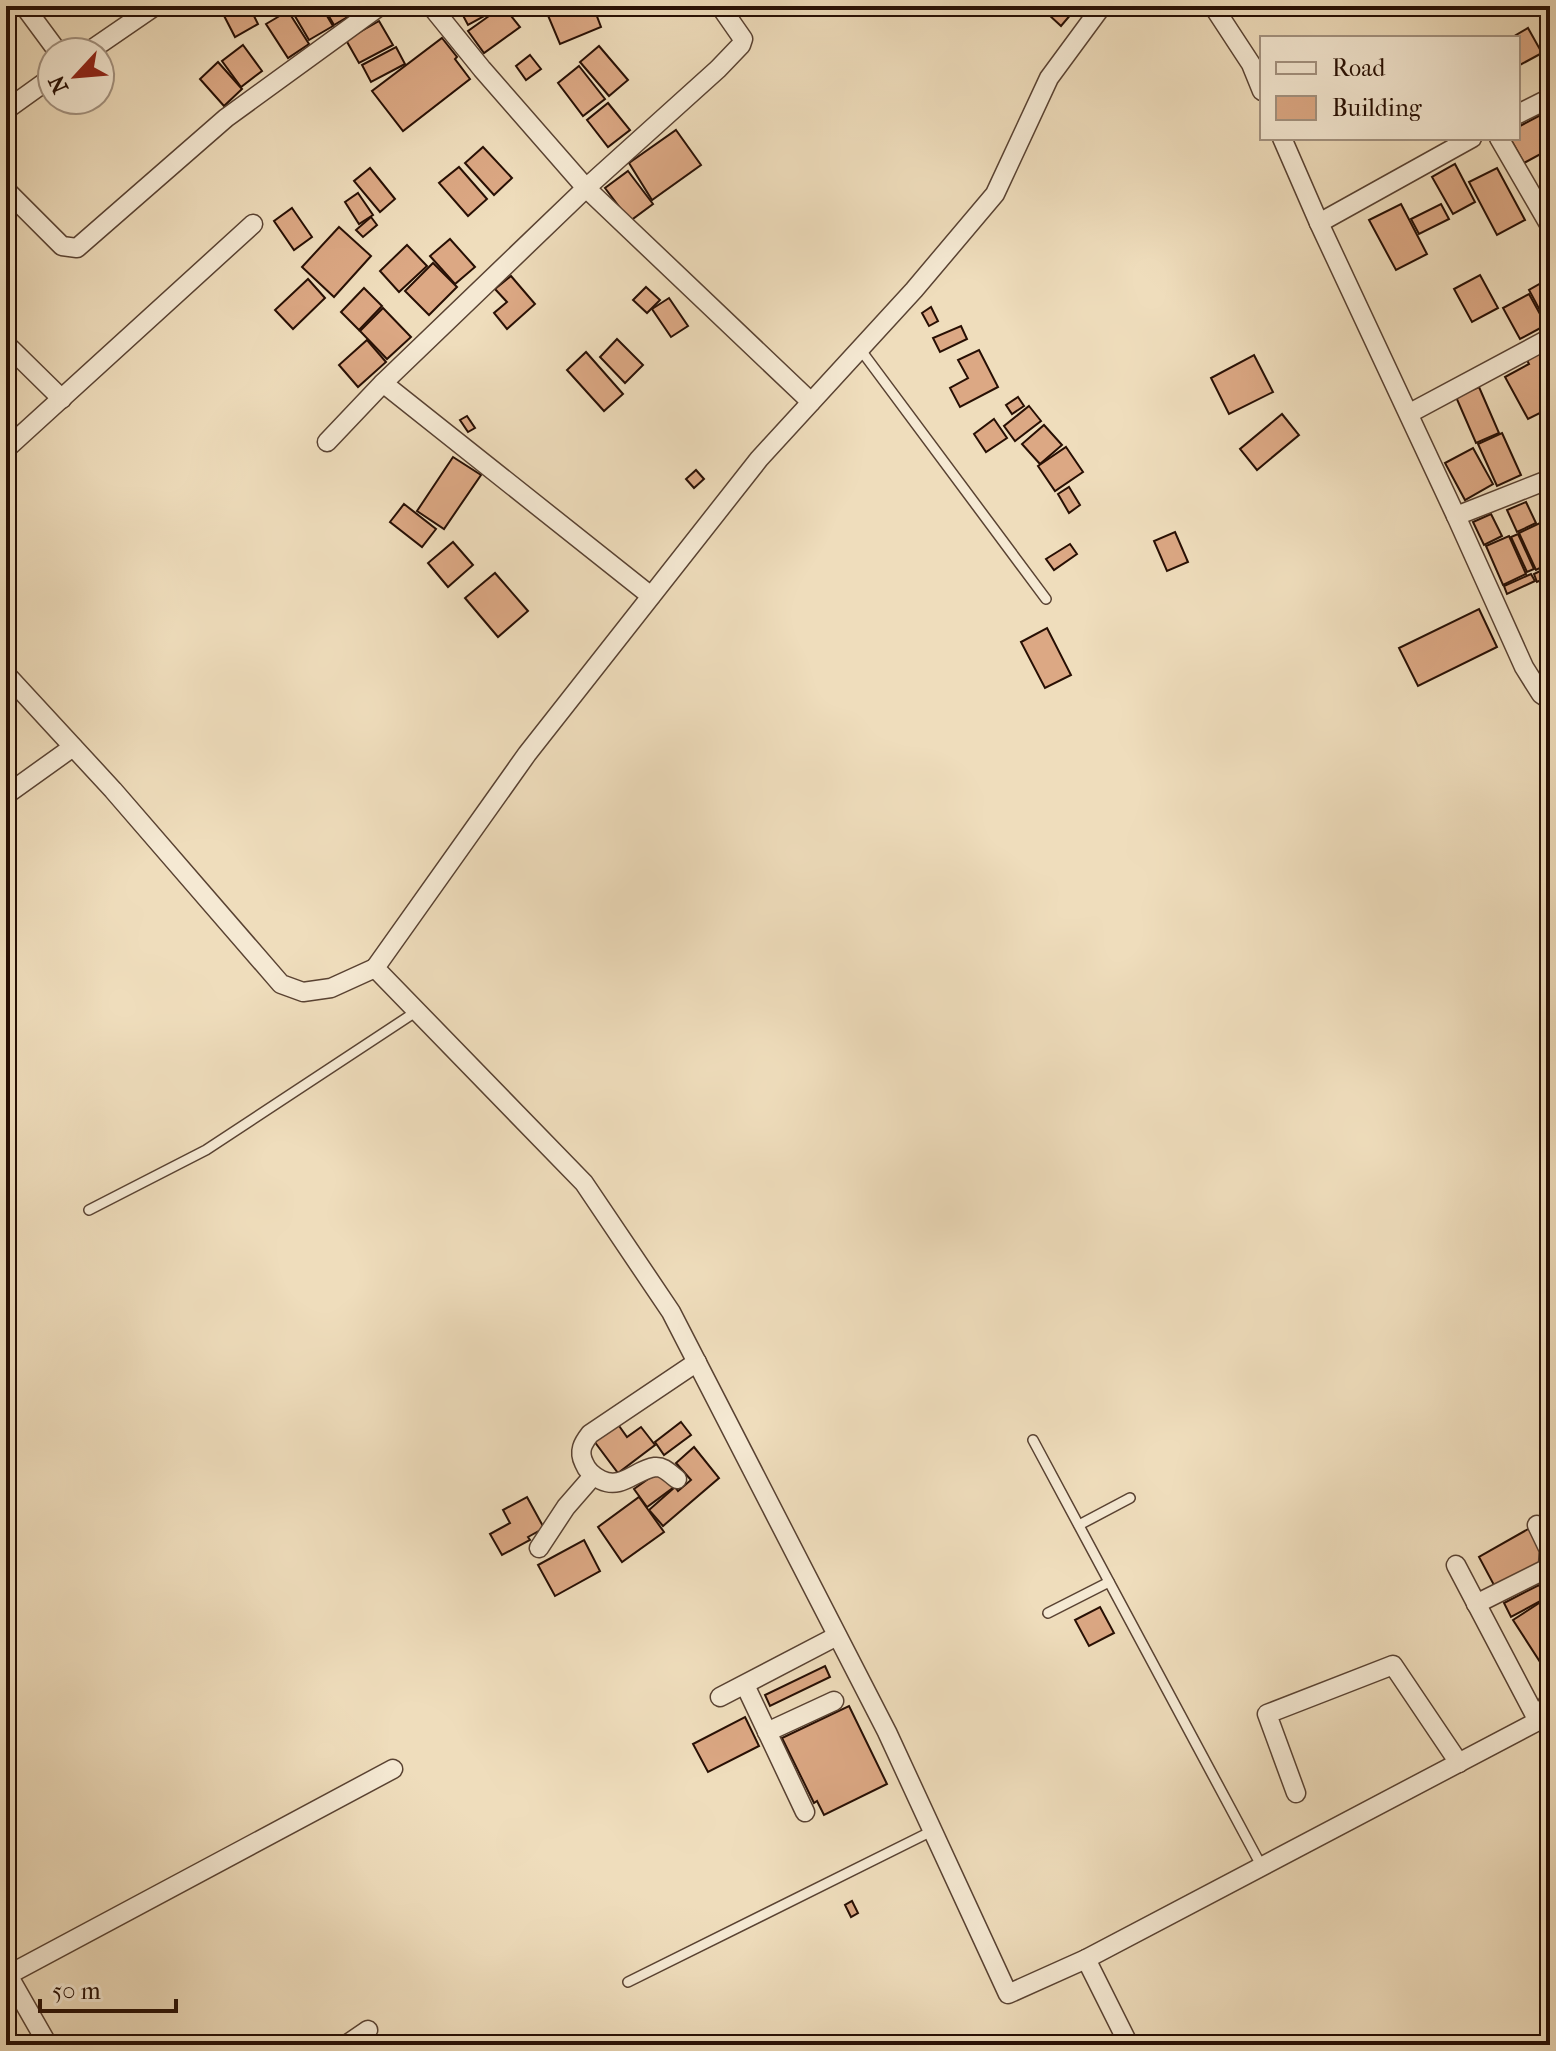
<svg xmlns="http://www.w3.org/2000/svg" width="1556" height="2051" font-family="'IM FELL French Canon',serif">
<style>
.building{fill:#dca884;stroke:#270f04;stroke-width:2}
.lines{fill:none;stroke-linecap:round;stroke-linejoin:round}
.service-casing{stroke:#594232;stroke-width:12}
.minor-casing{stroke:#594232;stroke-width:21}
.service{stroke:#f5e9d3;stroke-width:9}
.minor{stroke:#f5e9d3;stroke-width:18}
</style>
<rect width="100%" height="100%" fill="#efddbc"/>
<filter id="stains"><feTurbulence type="fractalNoise" baseFrequency=".0025" numOctaves="4"/><feColorMatrix values="0 0 0 0 .2 0 0 0 0 .09 0 0 0 0 .02 0 0 0 .5 -.17"/></filter>
<radialGradient id="worn" r=".72"><stop offset=".6" stop-color="#630" stop-opacity="0"/><stop offset="1" stop-color="#630" stop-opacity=".3"/></radialGradient>
<g class="building">
<polygon points="219,6 249,6 258,24 235,37"/>
<polygon points="289,6 321,6 333,26 309,40"/>
<polygon points="323,6 352,6 356,12 334,25"/>
<polygon points="458,6 501,6 501,7 468,25"/>
<polygon points="503,6 520,27 484,53 468,31"/>
<polygon points="544,6 593,6 601,27 560,44"/>
<polygon points="1057,6 1078,6 1061,26 1049,15"/>
<polygon points="1269,6 1292,6 1274,15"/>
<polygon points="288,11 309,44 288,58 266,24"/>
<polygon points="379,21 393,45 359,63 346,40"/>
<polygon points="1528,28 1542,53 1518,66 1518,38 1511,38"/>
<polygon points="442,38 457,57 455,59 470,79 403,131 372,91"/>
<polygon points="243,45 262,71 241,87 222,61"/>
<polygon points="599,46 628,80 609,96 580,62"/>
<polygon points="396,47 405,64 371,82 362,65"/>
<polygon points="530,55 541,69 526,80 516,66"/>
<polygon points="218,62 242,89 224,106 200,79"/>
<polygon points="579,66 605,99 583,116 558,83"/>
<polygon points="608,103 630,130 608,147 587,120"/>
<polygon points="1550,110 1550,149 1524,163 1510,138 1518,138 1518,127"/>
<polygon points="676,130 701,165 652,200 629,163"/>
<polygon points="483,147 512,178 494,195 465,163"/>
<polygon points="1455,164 1475,202 1453,214 1432,177"/>
<polygon points="459,167 487,199 468,216 439,183"/>
<polygon points="370,168 395,199 380,212 354,181"/>
<polygon points="1497,168 1525,220 1497,235 1469,182"/>
<polygon points="628,171 653,204 630,221 605,188"/>
<polygon points="358,193 373,215 359,224 345,202"/>
<polygon points="1401,204 1427,254 1396,270 1369,220"/>
<polygon points="1441,204 1449,219 1419,234 1411,219"/>
<polygon points="292,208 312,237 294,250 274,221"/>
<polygon points="371,217 377,225 363,237 356,230"/>
<polygon points="339,227 371,256 334,297 302,267"/>
<polygon points="450,239 475,267 455,284 430,256"/>
<polygon points="407,245 427,266 399,292 380,271"/>
<polygon points="433,263 457,287 429,315 405,291"/>
<polygon points="1480,275 1498,308 1472,322 1454,289"/>
<polygon points="511,276 535,304 507,329 494,313 507,302 495,289"/>
<polygon points="1550,278 1550,315 1544,318 1529,290"/>
<polygon points="308,279 325,298 293,329 275,310"/>
<polygon points="646,287 660,300 647,313 633,300"/>
<polygon points="364,288 382,306 359,330 341,312"/>
<polygon points="1529,294 1546,325 1520,339 1503,308"/>
<polygon points="669,298 688,326 671,337 652,309"/>
<polygon points="931,307 938,321 929,326 922,313"/>
<polygon points="383,308 411,337 387,359 360,331"/>
<polygon points="961,326 967,339 940,352 933,338"/>
<polygon points="617,339 643,365 625,383 600,357"/>
<polygon points="367,340 386,362 358,387 339,365"/>
<polygon points="1550,345 1550,403 1548,404 1550,408 1528,419 1505,377 1529,364 1526,358"/>
<polygon points="979,350 998,387 960,407 950,388 968,378 958,360"/>
<polygon points="586,352 623,394 604,411 567,370"/>
<polygon points="1254,355 1273,392 1229,414 1211,378"/>
<polygon points="1479,387 1499,433 1476,443 1456,397"/>
<polygon points="1018,397 1024,406 1012,414 1006,405"/>
<polygon points="1029,406 1041,421 1015,441 1004,426"/>
<polygon points="1282,414 1299,435 1257,470 1240,449"/>
<polygon points="467,416 475,428 468,432 460,420"/>
<polygon points="994,419 1007,438 986,452 974,434"/>
<polygon points="1044,425 1062,445 1040,464 1022,444"/>
<polygon points="1502,433 1521,475 1497,486 1478,444"/>
<polygon points="1066,447 1083,472 1055,491 1038,466"/>
<polygon points="1473,448 1493,484 1465,500 1445,463"/>
<polygon points="453,457 481,475 444,529 417,511"/>
<polygon points="696,470 704,479 694,488 686,479"/>
<polygon points="1069,487 1080,505 1069,513 1058,494"/>
<polygon points="1526,502 1536,523 1517,532 1507,510"/>
<polygon points="404,504 436,529 422,547 390,522"/>
<polygon points="1491,514 1502,536 1484,545 1473,522"/>
<polygon points="1542,522 1550,538 1550,563 1536,570 1519,533"/>
<polygon points="1175,532 1188,562 1167,571 1154,541"/>
<polygon points="1518,534 1534,569 1527,572 1511,537"/>
<polygon points="1509,536 1526,574 1503,585 1486,546"/>
<polygon points="453,542 473,565 448,587 428,563"/>
<polygon points="1070,544 1077,554 1054,570 1046,559"/>
<polygon points="1550,566 1550,576 1537,582 1534,574"/>
<polygon points="495,573 528,611 498,637 465,598"/>
<polygon points="1531,574 1535,581 1507,594 1504,586"/>
<polygon points="1479,609 1497,647 1418,686 1399,648"/>
<polygon points="1047,628 1071,675 1045,688 1021,642"/>
<polygon points="681,1422 691,1435 664,1455 655,1442"/>
<polygon points="617,1423 627,1437 641,1427 655,1445 618,1473 594,1441"/>
<polygon points="694,1447 719,1478 663,1526 649,1510 675,1487 678,1491 691,1480 676,1463"/>
<polygon points="661,1470 674,1487 647,1507 634,1489"/>
<polygon points="527,1497 544,1528 528,1537 530,1540 502,1555 490,1534 510,1523 503,1510"/>
<polygon points="639,1497 664,1532 622,1562 598,1527"/>
<polygon points="1530,1528 1547,1558 1495,1587 1479,1557"/>
<polygon points="584,1540 600,1571 555,1596 538,1565"/>
<polygon points="1539,1585 1546,1598 1511,1617 1504,1603"/>
<polygon points="1550,1596 1550,1659 1542,1665 1513,1620"/>
<polygon points="1100,1607 1114,1633 1089,1646 1075,1620"/>
<polygon points="825,1666 830,1677 770,1706 765,1695"/>
<polygon points="849,1706 887,1784 824,1815 817,1801 814,1803 782,1738"/>
<polygon points="745,1717 759,1746 708,1772 693,1744"/>
<polygon points="852,1901 858,1913 851,1917 845,1905"/>
</g>
<g class="lines">
<g class="service-casing">
<g id="service">
<polyline points="860,349 1046,599"/>
<polyline points="89,1210 206,1150 417,1011"/>
<polyline points="1033,1440 1262,1867"/>
<polyline points="1079,1525 1130,1498"/>
<polyline points="1048,1613 1109,1582"/>
<polyline points="628,1982 932,1831"/>
</g>
</g>
<g class="minor-casing">
<g id="minor">
<polyline points="24,6 58,52"/>
<polyline points="431,6 482,69 586,188 811,402"/>
<polyline points="1213,6 1251,64 1262,91"/>
<polyline points="88,52 155,6"/>
<polyline points="6,110 52,77"/>
<polyline points="1518,114 1550,98"/>
<polyline points="1282,138 1319,223 1472,138"/>
<polyline points="1499,138 1550,226"/>
<polyline points="6,190 62,246 77,248 226,118 380,6"/>
<polyline points="1319,223 1456,516 1550,479"/>
<polyline points="6,344 62,399"/>
<polyline points="383,383 651,596"/>
<polyline points="1410,413 1550,338"/>
<polyline points="327,442 383,383 586,188 718,69 741,45 743,39 720,6"/>
<polyline points="6,449 253,224"/>
<polyline points="1456,516 1524,667 1541,694 1550,700"/>
<polyline points="6,674 113,790 281,984 303,992 331,988 375,968"/>
<polyline points="6,795 73,747"/>
<path d="M677,1479C670,1474 664,1466 655,1467C635,1470 622,1490 601,1480C593,1476 587,1471 584,1463C578,1451 583,1443 590,1434L697,1362"/>
<polyline points="539,1548 566,1507 593,1476"/>
<polyline points="1456,1565 1538,1721"/>
<polyline points="1476,1604 1548,1568 1549,1550 1537,1525"/>
<polyline points="745,1685 805,1812"/>
<polyline points="720,1697 837,1636"/>
<polyline points="767,1732 834,1701"/>
<polyline points="1296,1793 1267,1714 1393,1665 1459,1763"/>
<polyline points="1086,1959 1008,1994 887,1732 671,1312 584,1183 375,968 527,754 759,459 914,290 995,194 1049,78 1102,6"/>
<polyline points="6,1967 8,1975 48,2045"/>
<polyline points="8,1975 393,1769"/>
<polyline points="346,2045 368,2030"/>
<polyline points="1129,2045 1086,1959 1538,1721 1550,1699"/>
</g>
</g>
<use href="#service" class="service"/>
<use href="#minor" class="minor"/>
</g>
<rect width="1556" height="2051" fill="none" stroke="#efddbc" stroke-width="32"/>
<rect x="8" y="8" width="1540" height="2035" fill="none" stroke="#270f04" stroke-width="4"/>
<rect x="16" y="16" width="1524" height="2019" fill="none" stroke="#270f04" stroke-width="2"/>
<rect x="1260" y="36" width="260" height="104" fill="#f5e9d3" stroke="#a39280" stroke-width="2"/>
<rect x="1276" y="62" width="40" height="12" fill="#f5e9d3" stroke="#a39280" stroke-width="2"/>
<text x="1332" y="76" font-size="24" fill="#270f04">Road</text>
<rect x="1276" y="96" width="40" height="24" fill="#dca884" stroke="#a39280" stroke-width="2"/>
<text x="1332" y="116" font-size="24" fill="#270f04">Building</text>
<g transform="translate(76 76) rotate(244)"><circle r="38" fill="#f5e9d3" stroke="#a39280" stroke-width="2"/>
<path d="M0-6L14 30L0 20L-14 30Z" fill="#8f2418"/>
<text y="-12" font-size="22" font-weight="bold" text-anchor="middle" fill="#270f04">N</text>
</g>
<path d="M40 1999v12h136v-12" fill="none" stroke="#270f04" stroke-width="4"/>
<text x="52" y="1999" font-size="24" fill="#270f04" stroke="#f5e9d3" stroke-width="6" paint-order="stroke">50 m</text>
<rect width="100%" height="100%" filter="url(#stains)"/>
<rect width="100%" height="100%" fill="url(#worn)"/>
</svg>
